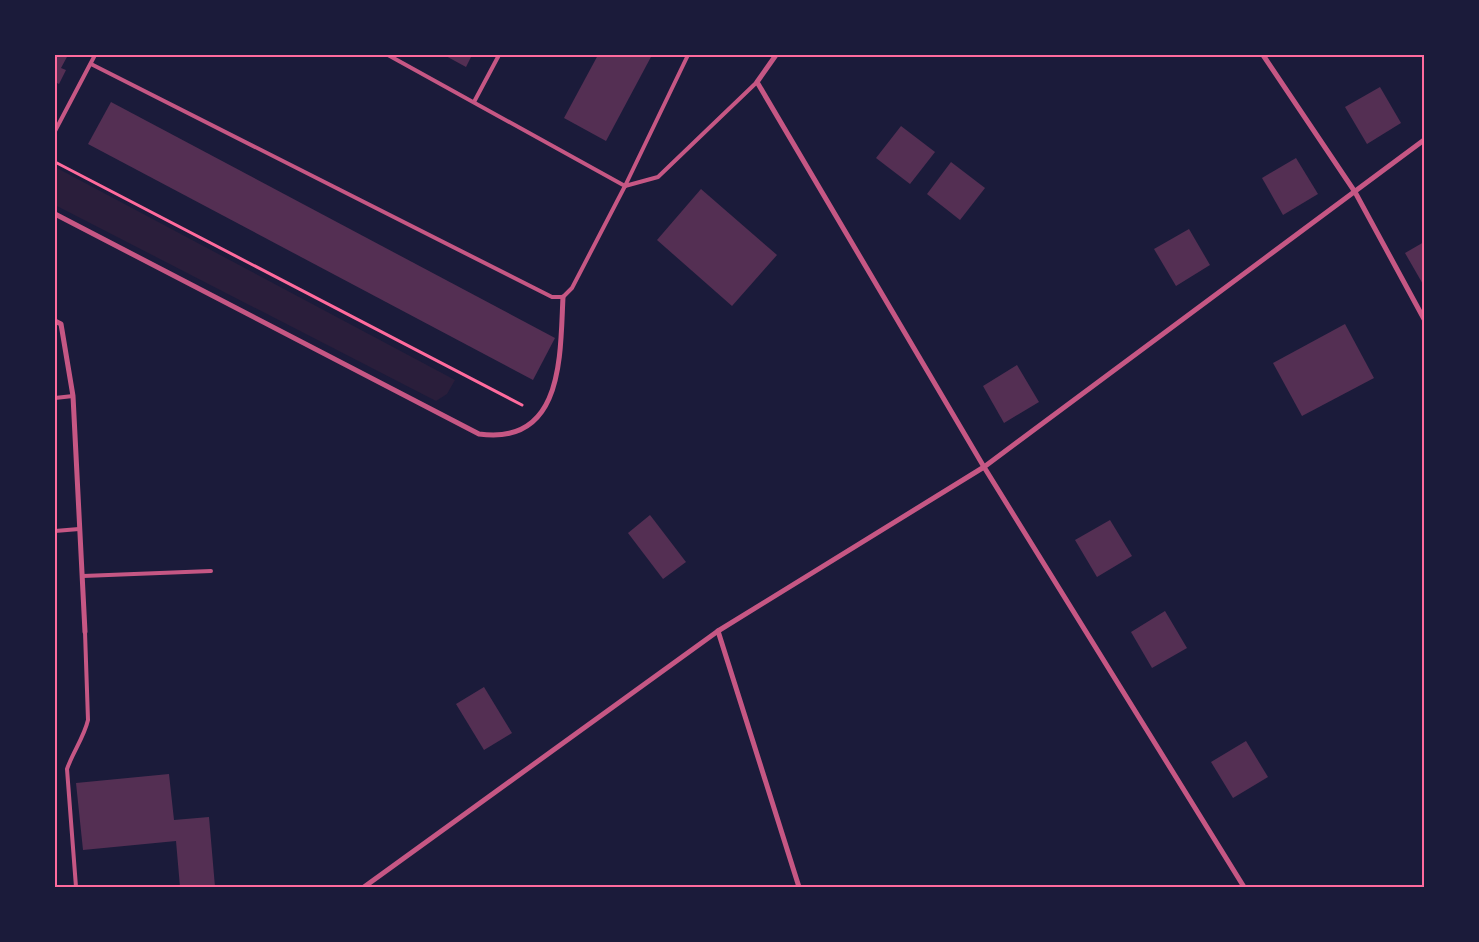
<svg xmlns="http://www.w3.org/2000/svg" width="1479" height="942" font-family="'IBM Plex Serif',serif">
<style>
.green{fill:#2a1e3b}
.building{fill:#542f53}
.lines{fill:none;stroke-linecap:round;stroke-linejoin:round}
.path{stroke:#ff6b9d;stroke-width:3}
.service{stroke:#c65784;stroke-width:4}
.minor{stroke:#c65784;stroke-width:5}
.neatline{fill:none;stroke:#ff6b9d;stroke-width:2}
</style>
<rect width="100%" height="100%" fill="#1b1b3a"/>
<polygon class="green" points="55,167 455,380 447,394 436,401 55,205"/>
<g class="building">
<polygon points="55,55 68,55 61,68 66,70 59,84 55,82"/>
<polygon points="444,55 472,55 466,67"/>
<polygon points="598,55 652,55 606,141 564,118"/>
<polygon points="1380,87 1401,123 1367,144 1345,107"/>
<polygon points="111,102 555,338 533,380 88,144"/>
<polygon points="901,126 935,152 910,184 876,158"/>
<polygon points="1296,158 1318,194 1283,215 1262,178"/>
<polygon points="951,162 985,188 960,220 927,194"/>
<polygon points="701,189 777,255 732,306 657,240"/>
<polygon points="1189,229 1210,265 1176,286 1154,249"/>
<polygon points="1424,242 1424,286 1405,253"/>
<polygon points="1345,324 1374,378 1302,416 1273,363"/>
<polygon points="1017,365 1039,402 1004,423 983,386"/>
<polygon points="650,515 686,562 663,579 628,533"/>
<polygon points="1110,520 1132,556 1097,577 1075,540"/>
<polygon points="1165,611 1187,648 1152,668 1131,632"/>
<polygon points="484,687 512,733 484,750 456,704"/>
<polygon points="1246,741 1268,777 1233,798 1211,762"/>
<polygon points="169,774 174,820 209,817 215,887 180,887 176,841 83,850 76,783"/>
</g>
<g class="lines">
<polyline class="path" points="55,162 522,405"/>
<g class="service">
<polyline points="91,64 552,297 563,297 572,288 625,186 388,55"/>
<polyline points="474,102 499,55"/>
<polyline points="55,131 95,55"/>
<polyline points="625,186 658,177 757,82"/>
<polyline points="625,186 688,55"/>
<polyline points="55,398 73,396"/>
<polyline points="55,531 79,529"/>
<polyline points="83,576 211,571"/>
<path d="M76,887L67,769C73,752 84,737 88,720L85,632"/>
</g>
<g class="minor">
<polyline points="776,55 757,82 984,467 1244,887"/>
<polyline points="1263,55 1355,192 1424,319"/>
<path d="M55,214L479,434C564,446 560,355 563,297"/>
<polyline points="55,321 61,324 73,396 85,632"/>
<polyline points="718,631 799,887"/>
<polyline points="364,887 718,631 984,467 1424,140"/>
</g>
</g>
<rect width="1479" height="942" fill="none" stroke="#1b1b3a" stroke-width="112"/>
<rect x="56" y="56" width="1367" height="830" class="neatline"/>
</svg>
